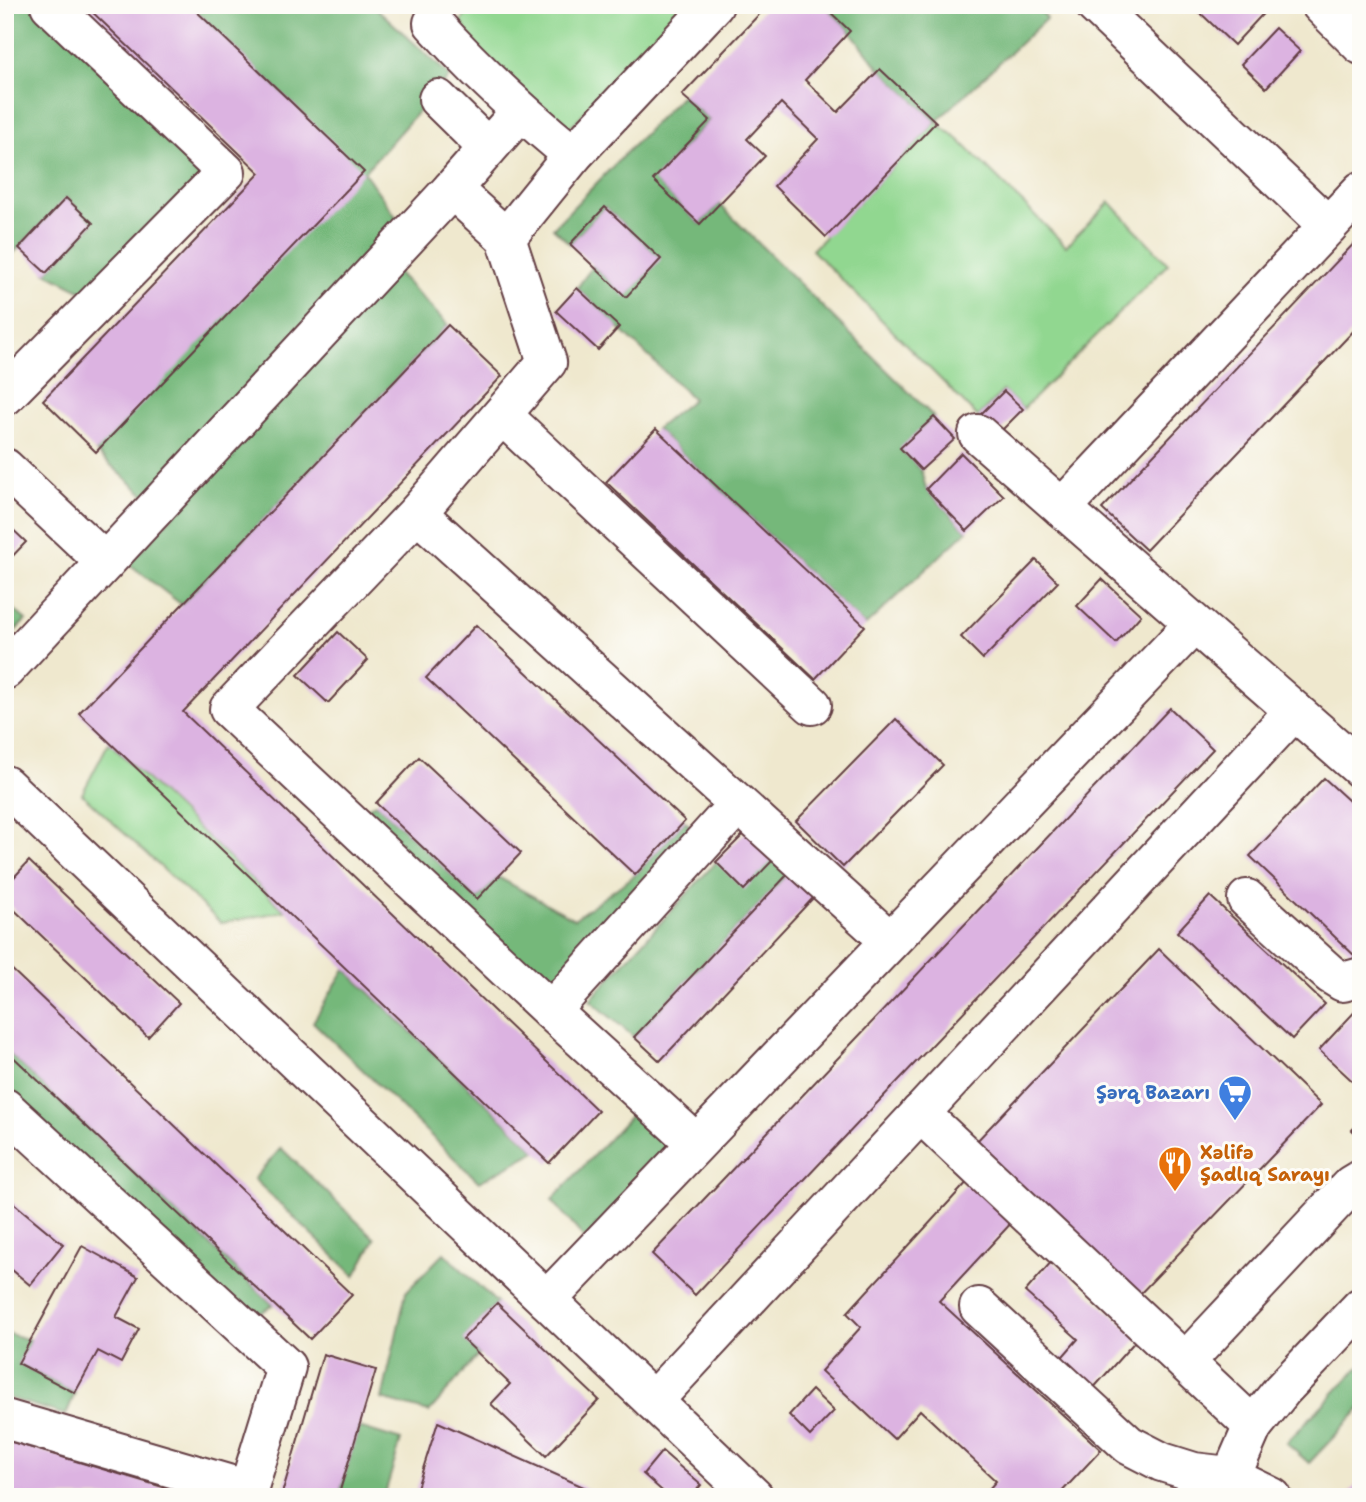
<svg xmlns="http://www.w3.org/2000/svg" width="1366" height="1502" font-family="'Shantell Sans',sans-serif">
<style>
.green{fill:#91d790;stroke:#6e7b5e;stroke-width:2}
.forest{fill:#74b87a;stroke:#5f6c52;stroke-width:2}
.building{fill:#dcb3e1}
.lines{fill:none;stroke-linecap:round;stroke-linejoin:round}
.minor-casing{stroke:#633d43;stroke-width:42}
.minor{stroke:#fff;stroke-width:38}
.labels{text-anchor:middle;stroke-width:6;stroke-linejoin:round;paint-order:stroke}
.shop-label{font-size:19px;font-weight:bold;fill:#366cbe;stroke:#fdfcf7;text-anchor:end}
.food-label{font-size:19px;font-weight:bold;fill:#c56008;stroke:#fdfcf7;text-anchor:start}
</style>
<rect width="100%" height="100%" fill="#fdfcf7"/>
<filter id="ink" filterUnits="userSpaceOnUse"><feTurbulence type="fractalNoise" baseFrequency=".0143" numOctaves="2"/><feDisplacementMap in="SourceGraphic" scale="14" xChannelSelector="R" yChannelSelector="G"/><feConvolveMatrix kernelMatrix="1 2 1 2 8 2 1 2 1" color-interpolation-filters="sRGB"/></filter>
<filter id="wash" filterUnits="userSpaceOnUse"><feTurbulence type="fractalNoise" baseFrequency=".00686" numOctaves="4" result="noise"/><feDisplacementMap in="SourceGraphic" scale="28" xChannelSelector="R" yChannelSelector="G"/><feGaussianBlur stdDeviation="1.57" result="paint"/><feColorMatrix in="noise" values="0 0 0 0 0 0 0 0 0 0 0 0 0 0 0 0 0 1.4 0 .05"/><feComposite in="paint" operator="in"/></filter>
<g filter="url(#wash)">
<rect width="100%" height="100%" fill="#efe8ce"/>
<g class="green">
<polygon points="475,5 685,5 562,136 452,31"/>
<polygon points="936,122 959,140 1066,246 1110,202 1168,264 1023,409 1003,391 978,417 812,250"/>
<polygon points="109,742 132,765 285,911 221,923 82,794"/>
</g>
<g class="forest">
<polygon points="5,5 50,5 226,172 100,300 46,273 93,224 67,198 5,262"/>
<polygon points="190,5 373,5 450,76 364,172 409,235 157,506 96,452 310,121"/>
<polygon points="823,5 1034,5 1047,18 936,122 880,69 850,31"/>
<polygon points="682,95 709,120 654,180 700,224 719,204 934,417 901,448 921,470 926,489 967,531 865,626 656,429 693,399 577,288 593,266 626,296 660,259 605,207 570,244 553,228"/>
<polygon points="396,271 448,325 182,605 129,564"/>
<polygon points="5,602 26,620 5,641"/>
<polygon points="376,803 477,899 498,877 574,919 635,875 685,821 705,840 551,1011 347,820"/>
<polygon points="775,858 789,873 634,1037 590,1000 716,862"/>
<polygon points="345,969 536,1151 479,1182 313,1022"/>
<polygon points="5,1049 273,1305 250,1320 5,1090"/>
<polygon points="647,1098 696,1143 594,1250 552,1200"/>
<polygon points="281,1148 375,1239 355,1276 254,1179"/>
<polygon points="444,1253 497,1303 464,1339 479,1354 429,1412 382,1399 406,1292"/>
<polygon points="5,1333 31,1340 19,1363 75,1393 66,1415 5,1397"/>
<polygon points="1361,1365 1361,1408 1309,1463 1286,1443"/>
<polygon points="359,1427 401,1440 384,1497 338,1497"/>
</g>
<g id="blocks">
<g class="building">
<polygon points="85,5 190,5 364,172 96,452 43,400 260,173"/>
<polygon points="768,5 823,5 850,31 805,80 838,112 880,69 936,122 826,237 774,186 818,139 781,103 747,139 765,156 700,224 653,180 710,120 682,95"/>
<polygon points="1192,5 1271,5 1234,45"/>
<polygon points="1275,28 1300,51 1266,88 1241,64"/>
<polygon points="66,198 93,223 46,273 19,248"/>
<polygon points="605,207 661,259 626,297 570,244"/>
<polygon points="1361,236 1361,323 1146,550 1102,509"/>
<polygon points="577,288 619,327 598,350 556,311"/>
<polygon points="448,325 502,376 183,712 598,1111 549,1163 79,713"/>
<polygon points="1004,391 1023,409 997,435 978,417"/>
<polygon points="934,417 955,439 921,470 900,448"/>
<polygon points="656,429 865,626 815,679 606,482"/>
<polygon points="961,453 1004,496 967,531 926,489"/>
<polygon points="5,522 26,542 5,564"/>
<polygon points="1036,560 1058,582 983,659 961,637"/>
<polygon points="1102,579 1141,615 1116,643 1077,606"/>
<polygon points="476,625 685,821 635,875 426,678"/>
<polygon points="338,632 368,660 328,703 298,675"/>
<polygon points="1170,708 1213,749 695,1295 652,1254"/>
<polygon points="896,719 943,765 843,867 796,821"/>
<polygon points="419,757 521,853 477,899 376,803"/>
<polygon points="1324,778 1361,812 1361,954 1357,958 1250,856"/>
<polygon points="747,831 775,858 744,890 716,862"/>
<polygon points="29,861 179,1003 148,1037 5,901 5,887"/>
<polygon points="789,873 814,897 660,1061 634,1037"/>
<polygon points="1210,896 1325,1004 1292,1039 1177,932"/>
<polygon points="1159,949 1321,1105 1136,1298 975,1143"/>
<polygon points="5,963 352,1295 310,1339 5,1049"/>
<polygon points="1361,1005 1361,1089 1319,1050"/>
<polygon points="1361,1121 1361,1138 1352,1130"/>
<polygon points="970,1179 1014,1220 939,1301 1101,1450 1057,1497 982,1497 996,1481 920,1410 894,1439 821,1371 861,1327 847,1313"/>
<polygon points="5,1196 63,1244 30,1285 5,1264"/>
<polygon points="82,1246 138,1277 116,1317 139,1329 121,1363 98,1351 75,1393 18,1363"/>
<polygon points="1052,1261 1138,1338 1090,1392 1057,1363 1078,1339 1025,1292"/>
<polygon points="497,1303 599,1400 546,1456 491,1404 510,1384 463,1339"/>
<polygon points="323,1354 376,1370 338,1497 281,1497"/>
<polygon points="812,1390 834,1411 810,1436 789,1415"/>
<polygon points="438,1422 606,1497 414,1497"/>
<polygon points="5,1440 193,1496 193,1497 5,1497"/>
<polygon points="662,1451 701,1485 691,1497 669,1497 643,1474"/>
<polygon points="1361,1480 1361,1497 1345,1497"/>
</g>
</g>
</g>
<g filter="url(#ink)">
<use href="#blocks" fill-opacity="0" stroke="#633d43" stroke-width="2"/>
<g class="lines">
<g class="minor-casing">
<g id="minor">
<polyline points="1095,5 1328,226"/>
<polyline points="1321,5 1361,45"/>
<path d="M433,23C476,71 523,114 573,155L714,5"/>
<polyline points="438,99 488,148"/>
<polyline points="573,155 506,238 547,362 417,513 890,941"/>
<polyline points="452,189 520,112"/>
<polyline points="1361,191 1062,508 1361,769"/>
<polyline points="5,396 226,172 50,5"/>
<polyline points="502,415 812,705"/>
<polyline points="978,434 1062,508"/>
<polyline points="5,468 105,562"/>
<polyline points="417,513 229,709 551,1011 738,804"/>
<polyline points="5,670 452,189 506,238"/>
<polyline points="5,785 754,1497"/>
<polyline points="1247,899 1330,974 1343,982 1361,977"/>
<polyline points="551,1011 696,1143"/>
<polyline points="5,1108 286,1367 248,1490 5,1419"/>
<polyline points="920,1113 1253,1426"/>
<polyline points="547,1300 1194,624"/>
<polyline points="979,1307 1129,1445 1162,1462 1194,1472 1229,1476 1272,1497"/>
<polyline points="1185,1362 1351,1185 1361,1179"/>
<polyline points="653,1401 1294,711"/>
<polyline points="1222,1497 1253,1426 1282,1390 1361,1307"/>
</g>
</g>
<use href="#minor" class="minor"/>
</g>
</g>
<defs>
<g id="supermarket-pin" transform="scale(1.75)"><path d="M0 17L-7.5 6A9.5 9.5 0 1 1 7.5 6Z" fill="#3f7fe0" stroke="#fdfcf7"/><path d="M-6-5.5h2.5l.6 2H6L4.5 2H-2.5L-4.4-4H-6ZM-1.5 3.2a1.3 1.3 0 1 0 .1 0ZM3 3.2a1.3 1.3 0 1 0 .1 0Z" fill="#fff"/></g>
<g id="restaurant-pin" transform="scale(1.75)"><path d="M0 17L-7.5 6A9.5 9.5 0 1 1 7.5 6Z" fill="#e8710a" stroke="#fdfcf7"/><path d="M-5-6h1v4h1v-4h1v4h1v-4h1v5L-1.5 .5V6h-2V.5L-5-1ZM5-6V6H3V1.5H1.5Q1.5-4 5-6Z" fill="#fff"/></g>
</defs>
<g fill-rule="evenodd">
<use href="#supermarket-pin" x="1235" y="1092"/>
<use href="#restaurant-pin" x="1175" y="1163"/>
</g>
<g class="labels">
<g class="shop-label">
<text x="1210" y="1099">Şərq Bazarı</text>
</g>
<g class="food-label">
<text x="1200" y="1159">Xəlifə<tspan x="1200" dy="22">Şadlıq Sarayı</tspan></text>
</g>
</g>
<rect width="1366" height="1502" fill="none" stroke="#fdfcf7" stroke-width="28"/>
</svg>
